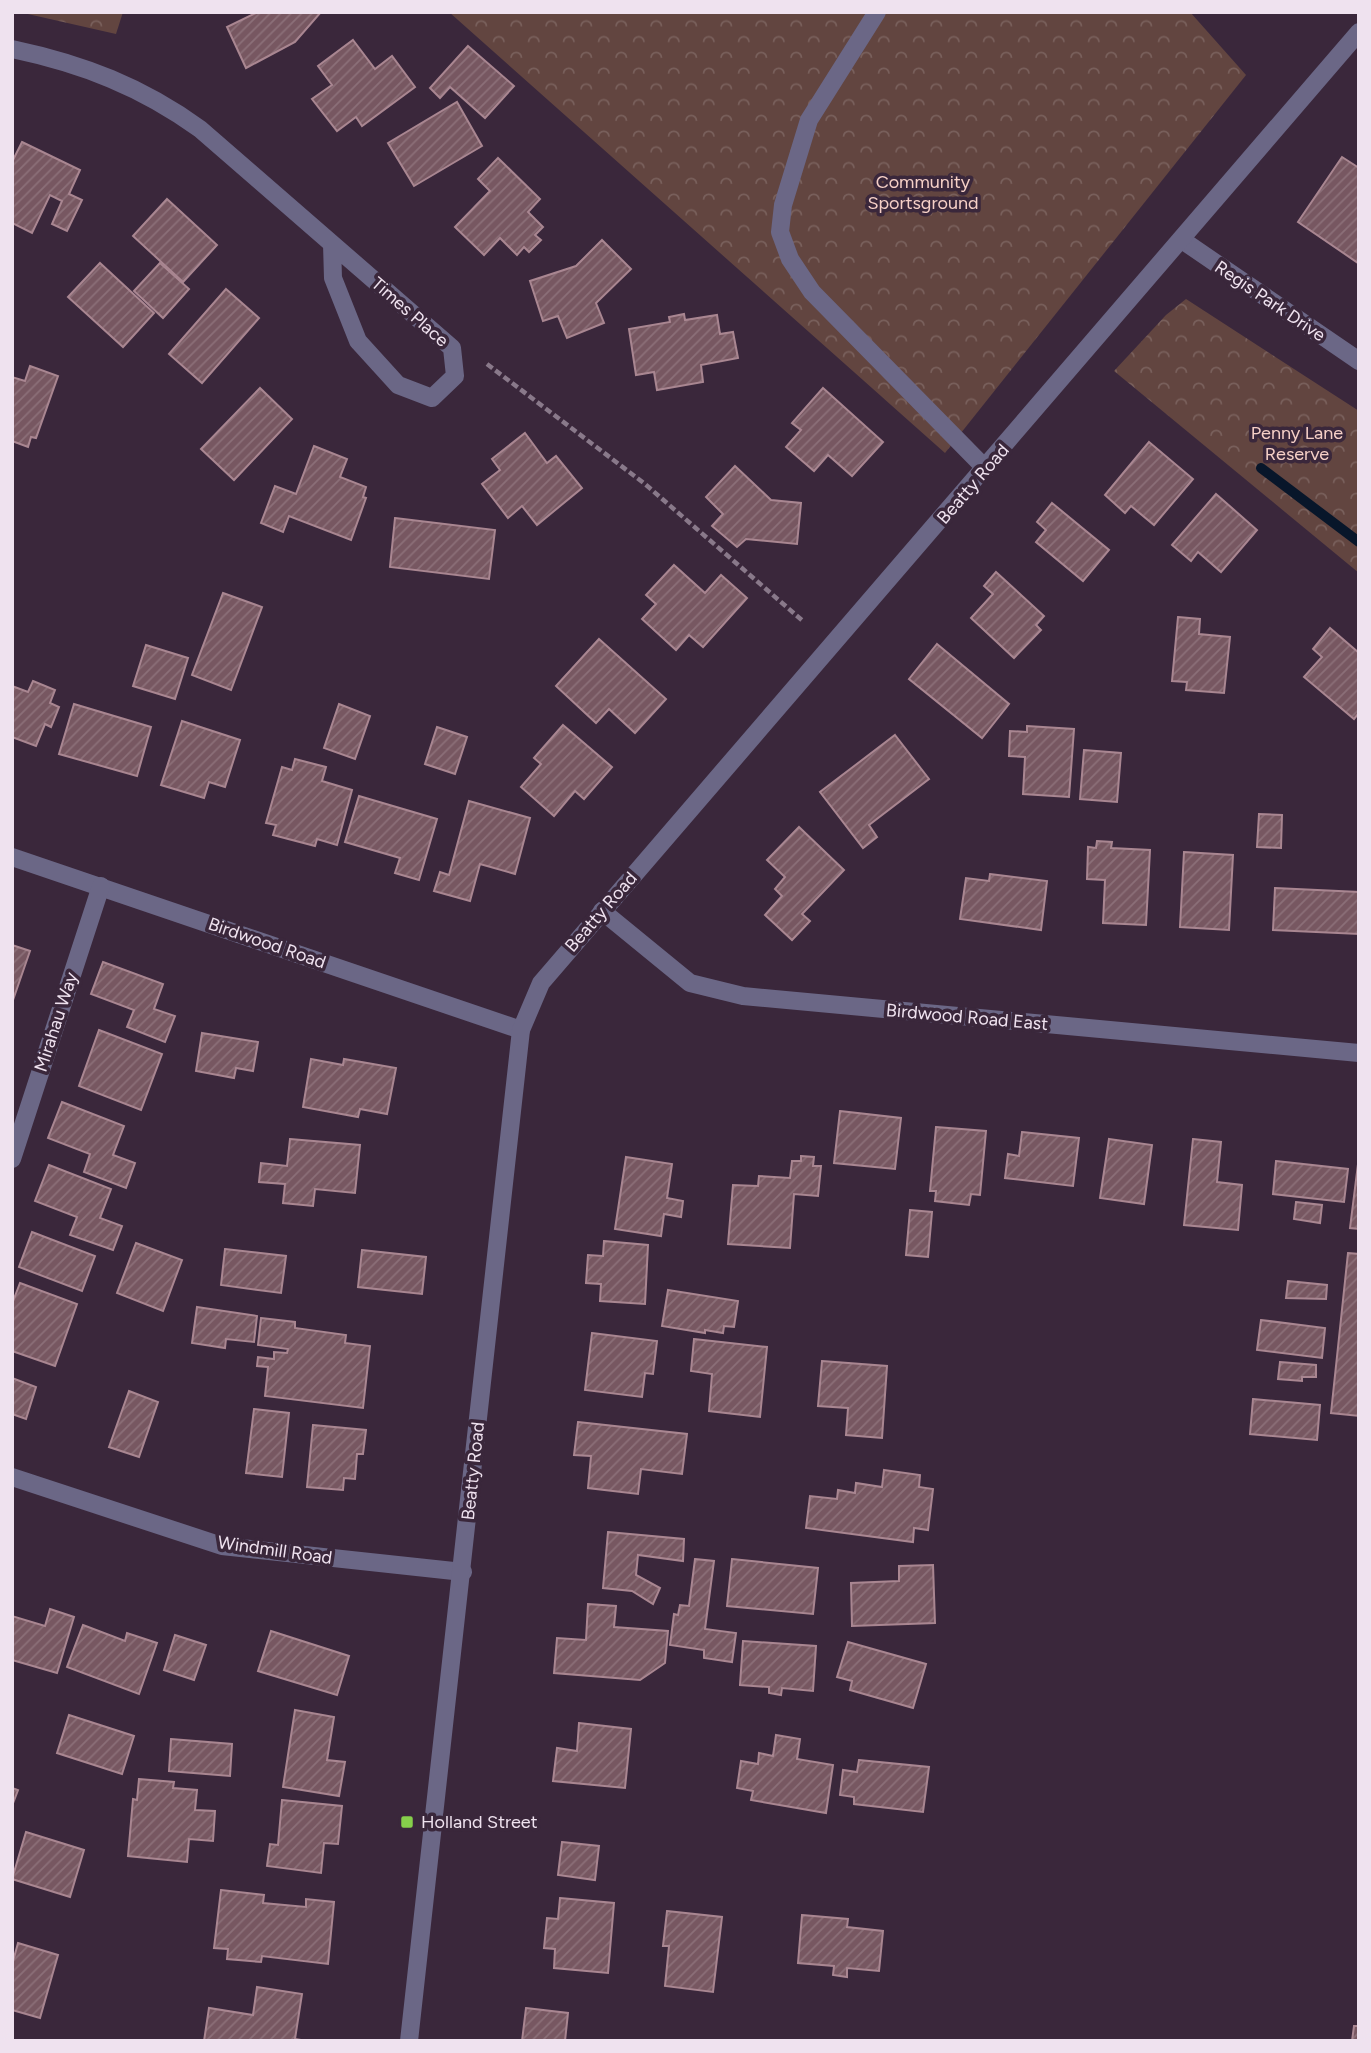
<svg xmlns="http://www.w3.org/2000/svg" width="1371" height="2053" font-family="Figtree,sans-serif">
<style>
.park{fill:url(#park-crowns)}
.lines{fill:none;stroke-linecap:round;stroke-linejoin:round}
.stream{stroke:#08162a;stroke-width:10}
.building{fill:url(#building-hatch);stroke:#a98691;stroke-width:2}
.path{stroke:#89798a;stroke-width:4.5;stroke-dasharray:7 3.5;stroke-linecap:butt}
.minor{stroke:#6b6786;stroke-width:18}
.poi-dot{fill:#86cf4b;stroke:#3a273b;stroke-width:2.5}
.labels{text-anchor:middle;stroke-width:7;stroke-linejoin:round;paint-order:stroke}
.park-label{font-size:18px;fill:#f6d0c7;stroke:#3a273b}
.street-label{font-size:18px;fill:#efe2ef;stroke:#3a273b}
.poi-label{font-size:18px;fill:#efe2ef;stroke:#3a273b;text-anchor:start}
</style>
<defs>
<pattern id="park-crowns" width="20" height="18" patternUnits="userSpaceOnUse" patternTransform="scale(1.75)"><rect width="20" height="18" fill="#624540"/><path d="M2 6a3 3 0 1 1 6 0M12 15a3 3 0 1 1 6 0" fill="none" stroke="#79605c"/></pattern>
<pattern id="building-hatch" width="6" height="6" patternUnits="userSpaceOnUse" patternTransform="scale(1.75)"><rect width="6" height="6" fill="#775761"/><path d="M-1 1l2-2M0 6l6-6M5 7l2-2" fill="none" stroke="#8b6f78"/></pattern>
</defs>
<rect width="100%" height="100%" fill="#3a273b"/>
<g class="park">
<polygon points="19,12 123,12 116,34"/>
<polygon points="449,12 1190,12 1246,75 945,453"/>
<polygon points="1186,299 1359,411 1359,573 1114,371 1166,315"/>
</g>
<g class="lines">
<polyline class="stream" points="1261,468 1359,542"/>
</g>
<g class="building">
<polygon points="258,12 321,12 295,42 246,68 227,27"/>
<polygon points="353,40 375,69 392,56 415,87 362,126 356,117 337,131 312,99 332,85 318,66"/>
<polygon points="468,46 514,86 485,118 450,87 440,98 430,88"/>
<polygon points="457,102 482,146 414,186 388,143"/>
<polygon points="22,142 80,170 69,194 82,200 67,231 52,224 62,201 50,195 32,233 12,223 12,162"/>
<polygon points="1342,157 1359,168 1358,263 1298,222"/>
<polygon points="498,158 540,199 528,212 543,227 535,235 541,240 529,252 524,247 517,255 500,238 484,255 455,227 490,191 478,179"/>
<polygon points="167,199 217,245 183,282 133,236"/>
<polygon points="602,240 631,269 596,303 604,323 567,338 558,316 543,321 530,281 576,266"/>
<polygon points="100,263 154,313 123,347 68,297"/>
<polygon points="160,263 189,289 163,318 134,291"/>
<polygon points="226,289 259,318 202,383 169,354"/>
<polygon points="684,314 685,320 717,315 720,334 733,332 738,358 701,365 703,382 657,390 654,372 636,375 629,329 670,322 669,317"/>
<polygon points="30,366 58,376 36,438 31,437 28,447 12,441 12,377 25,381"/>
<polygon points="260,388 292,419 234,480 201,449"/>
<polygon points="823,388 883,442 852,476 828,455 814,471 786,447 801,430 792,423"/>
<polygon points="525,433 547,463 556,456 582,488 537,525 522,506 508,518 482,484 500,470 492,459"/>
<polygon points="1149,442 1193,479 1154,525 1131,506 1125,513 1105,495"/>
<polygon points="314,446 347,459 340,477 366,487 363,497 366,498 351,540 289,516 283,532 261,523 275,486 296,494"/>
<polygon points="735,466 771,500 801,503 797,544 746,539 737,547 712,526 723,514 706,497"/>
<polygon points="1216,494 1257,530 1221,572 1198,552 1191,561 1172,545"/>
<polygon points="1052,503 1109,550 1083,581 1036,542 1046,530 1037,522"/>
<polygon points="395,518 495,530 489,579 390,567"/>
<polygon points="674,565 705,593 721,575 747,598 703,647 689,635 676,650 642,619 656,604 646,595"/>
<polygon points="996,572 1044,616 1036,625 1041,630 1014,658 971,618 993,594 984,586"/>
<polygon points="223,593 262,607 231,690 192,675"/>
<polygon points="1178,617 1200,619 1199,634 1230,637 1224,693 1186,690 1187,682 1172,681"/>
<polygon points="1330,628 1359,653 1359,713 1354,719 1304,677 1322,657 1313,649"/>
<polygon points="599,639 666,699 635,733 609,709 596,723 556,686"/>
<polygon points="937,644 1009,704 982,738 909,679"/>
<polygon points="146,645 188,658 175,699 133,686"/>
<polygon points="33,681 55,690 50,703 59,707 51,727 45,724 36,746 12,737 12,686 28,692"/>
<polygon points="74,704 151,727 137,776 59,754"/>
<polygon points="339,704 370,716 355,759 324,748"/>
<polygon points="182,721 240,740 225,787 209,782 204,798 161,785"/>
<polygon points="563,725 612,767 584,799 575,791 554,816 521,787 541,764 534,758"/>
<polygon points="1027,726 1074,729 1069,797 1023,794 1025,757 1009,756 1010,731 1027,732"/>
<polygon points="437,727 467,737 455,774 425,764"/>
<polygon points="895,735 929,779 869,825 877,837 863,848 820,792"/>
<polygon points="1084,750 1121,753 1117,802 1080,799"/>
<polygon points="295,759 326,767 322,781 352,790 337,845 317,839 315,846 273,835 276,825 266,823 282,767 292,770"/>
<polygon points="359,796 437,819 419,880 395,873 400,858 345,842"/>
<polygon points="469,801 530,818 515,874 480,864 470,901 434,891 440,872 449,875"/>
<polygon points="1259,814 1282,815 1281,848 1257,847"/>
<polygon points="799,827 844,870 802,914 810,921 792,940 765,915 782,896 775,889 785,877 767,860"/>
<polygon points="1097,841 1112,842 1111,848 1150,850 1146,925 1103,923 1105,880 1087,879 1088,847 1096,848"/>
<polygon points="1184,852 1233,855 1229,930 1180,927"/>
<polygon points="990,874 1047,881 1041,930 960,919 966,878 989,881"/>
<polygon points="1275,888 1359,892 1359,934 1273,930"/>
<polygon points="12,945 30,951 12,1003"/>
<polygon points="103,962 163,984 154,1009 175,1016 165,1042 127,1027 134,1010 91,994"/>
<polygon points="99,1030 162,1054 141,1110 79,1086"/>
<polygon points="202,1033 258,1042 253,1071 236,1068 234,1078 196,1071"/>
<polygon points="311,1059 343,1065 344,1059 396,1068 387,1114 360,1109 358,1117 303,1107"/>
<polygon points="62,1102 124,1126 113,1155 135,1163 126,1188 84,1172 90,1154 48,1138"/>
<polygon points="840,1111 901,1118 895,1169 834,1163"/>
<polygon points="936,1127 986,1131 980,1195 971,1194 969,1205 935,1201 936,1191 930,1191"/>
<polygon points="1022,1132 1079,1138 1073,1186 1005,1178 1008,1154 1019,1156"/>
<polygon points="290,1139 360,1145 355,1193 315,1189 313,1206 283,1203 285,1184 259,1182 261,1163 287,1166"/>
<polygon points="1109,1139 1152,1145 1144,1204 1100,1198"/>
<polygon points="1193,1139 1221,1142 1217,1182 1242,1185 1238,1230 1184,1225"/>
<polygon points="801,1156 814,1157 813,1166 821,1166 818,1196 794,1194 790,1248 728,1244 733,1185 758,1186 759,1176 790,1178 792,1161 801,1161"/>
<polygon points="1359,1156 1359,1229 1350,1228"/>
<polygon points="626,1157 672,1164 667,1198 683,1201 681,1217 664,1214 661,1236 615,1229"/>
<polygon points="1276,1161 1348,1169 1344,1202 1273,1194"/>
<polygon points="49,1165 111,1189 100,1218 122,1226 113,1250 70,1235 77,1217 35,1201"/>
<polygon points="1296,1202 1322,1205 1320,1223 1294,1219"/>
<polygon points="910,1210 932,1212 928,1257 906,1255"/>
<polygon points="32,1232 95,1256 82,1291 19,1267"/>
<polygon points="604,1241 648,1245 645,1304 600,1301 601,1284 586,1283 588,1255 603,1256"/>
<polygon points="136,1243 182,1260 163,1311 117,1293"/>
<polygon points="225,1249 286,1256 281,1293 221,1285"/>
<polygon points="362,1250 426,1257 422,1294 358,1287"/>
<polygon points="1348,1253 1359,1254 1359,1416 1331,1413"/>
<polygon points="1288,1281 1327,1285 1326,1299 1286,1298"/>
<polygon points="20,1283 77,1304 55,1366 12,1351 12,1304"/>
<polygon points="668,1290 738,1301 734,1327 724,1326 723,1333 705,1330 705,1333 662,1326"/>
<polygon points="197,1307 257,1316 254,1342 226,1339 225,1348 192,1343"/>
<polygon points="261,1318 295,1322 295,1328 346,1335 345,1343 370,1346 363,1408 265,1396 268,1367 257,1366 258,1357 274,1359 274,1352 287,1353 288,1349 258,1345"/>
<polygon points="1261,1320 1325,1328 1322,1358 1257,1350"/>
<polygon points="592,1333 657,1341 653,1374 645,1373 642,1397 585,1390"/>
<polygon points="694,1339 767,1347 760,1417 709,1411 712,1374 691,1371"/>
<polygon points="822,1361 887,1366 882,1438 846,1435 848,1408 818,1406"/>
<polygon points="1280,1362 1316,1365 1316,1377 1302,1377 1302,1381 1278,1379"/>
<polygon points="12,1378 36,1387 26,1419 12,1414"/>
<polygon points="129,1391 158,1402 139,1457 109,1447"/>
<polygon points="1253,1399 1320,1405 1317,1440 1250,1434"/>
<polygon points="254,1409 289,1413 282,1477 246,1473"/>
<polygon points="578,1422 687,1434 682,1474 641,1469 638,1494 588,1488 591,1456 574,1455"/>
<polygon points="313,1425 366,1430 363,1454 357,1454 355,1479 344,1478 343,1490 307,1487"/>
<polygon points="884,1470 920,1475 919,1487 933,1489 928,1530 914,1528 913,1542 806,1528 810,1496 837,1499 838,1490 855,1493 856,1483 882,1487"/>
<polygon points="608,1532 684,1539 683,1561 638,1555 636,1575 660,1588 653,1604 632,1591 603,1588"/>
<polygon points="695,1559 714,1561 705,1629 736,1633 732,1662 704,1658 704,1650 670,1645 674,1614 678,1615 680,1605 689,1606"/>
<polygon points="732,1559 818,1568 813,1614 727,1606"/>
<polygon points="933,1565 935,1623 852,1626 851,1583 899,1581 899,1566"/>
<polygon points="588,1604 616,1606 614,1627 668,1631 665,1663 640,1680 554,1673 557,1638 586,1640"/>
<polygon points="50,1609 74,1617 57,1673 12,1660 12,1616 45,1626"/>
<polygon points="83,1625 125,1641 127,1633 157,1643 139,1694 67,1667"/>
<polygon points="271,1631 349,1656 337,1695 258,1671"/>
<polygon points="175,1635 206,1645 194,1680 164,1670"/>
<polygon points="743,1641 816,1646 813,1691 782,1688 781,1695 769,1693 769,1687 740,1685"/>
<polygon points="848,1642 926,1664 913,1708 850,1690 852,1681 837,1677"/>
<polygon points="295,1710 334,1717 327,1760 345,1762 339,1796 283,1787"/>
<polygon points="69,1715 134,1736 122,1774 57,1753"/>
<polygon points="579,1723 631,1729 625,1788 553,1781 557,1748 577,1751"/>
<polygon points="776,1735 800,1739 797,1759 833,1765 826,1813 751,1800 753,1791 737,1788 741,1761 758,1764 759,1753 773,1756"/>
<polygon points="171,1739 232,1744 230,1776 169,1771"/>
<polygon points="859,1760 929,1767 923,1812 854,1804 854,1797 840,1795 843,1770 857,1772"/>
<polygon points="139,1779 174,1782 173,1788 197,1790 195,1810 215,1811 213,1841 189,1839 187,1862 128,1856 133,1799 137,1800"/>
<polygon points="12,1788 18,1790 12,1806"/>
<polygon points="282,1800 342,1806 338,1844 324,1843 321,1873 267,1866 270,1844 278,1845"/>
<polygon points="26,1832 84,1850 70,1897 12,1879"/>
<polygon points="562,1842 599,1846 595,1880 558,1875"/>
<polygon points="221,1890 264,1895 263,1903 306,1907 306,1899 334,1902 328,1964 262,1956 261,1962 227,1959 228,1949 214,1948"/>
<polygon points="560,1898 614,1903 608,1973 554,1968 555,1949 544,1948 547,1918 558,1919"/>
<polygon points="667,1911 722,1917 713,1992 665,1986 669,1946 663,1946"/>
<polygon points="802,1915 848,1919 847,1927 883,1931 879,1971 847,1968 847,1977 833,1975 834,1966 798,1963"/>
<polygon points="18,1943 58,1955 40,2018 12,2010 12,1965"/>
<polygon points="257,1987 302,1994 295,2039 307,2041 204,2041 209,2008 253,2015"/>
<polygon points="526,2008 568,2013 565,2041 522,2041"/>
<polygon points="1354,2026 1359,2026 1359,2041 1352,2041"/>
</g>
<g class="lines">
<polyline class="path" points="487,364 645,484 804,622"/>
<g class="minor">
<polyline points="877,12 809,120 783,205 780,232 790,259 812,292 986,469"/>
<path d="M12,49C83,64 142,87 200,129L452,348L455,376L432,398L398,385L358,341L333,278L332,244"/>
<polyline points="1182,240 1359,361"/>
<polyline points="12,857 521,1030"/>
<polyline points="602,911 690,983 743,996 1359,1053"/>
<polyline points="12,1159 101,886"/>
<polyline points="12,1477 222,1546 463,1572"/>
<polyline points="409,2041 521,1030 541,983 1359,32"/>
</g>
</g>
<rect class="poi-dot" x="400" y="1815" width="14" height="14" rx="3.5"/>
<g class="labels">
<g class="park-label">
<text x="923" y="188">Community<tspan x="923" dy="21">Sportsground</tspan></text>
<text x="1297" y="439">Penny Lane<tspan x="1297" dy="21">Reserve</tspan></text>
</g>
<g class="street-label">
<text transform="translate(1270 301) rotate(34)" y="6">Regis Park Drive</text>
<text transform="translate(410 312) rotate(41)" y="6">Times Place</text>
<text transform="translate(973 484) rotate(-49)" y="6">Beatty Road</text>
<text transform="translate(601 912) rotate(-49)" y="6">Beatty Road</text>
<text transform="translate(267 943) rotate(19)" y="6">Birdwood Road</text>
<text transform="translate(967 1017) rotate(5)" y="6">Birdwood Road East</text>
<text transform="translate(56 1022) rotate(-72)" y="6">Mirahau Way</text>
<text transform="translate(473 1471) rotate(-84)" y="6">Beatty Road</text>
<text transform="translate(275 1550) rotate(8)" y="6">Windmill Road</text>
</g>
<g class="poi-label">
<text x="421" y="1828">Holland Street</text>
</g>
</g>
<rect width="1371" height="2053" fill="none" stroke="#efe2ef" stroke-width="28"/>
</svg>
